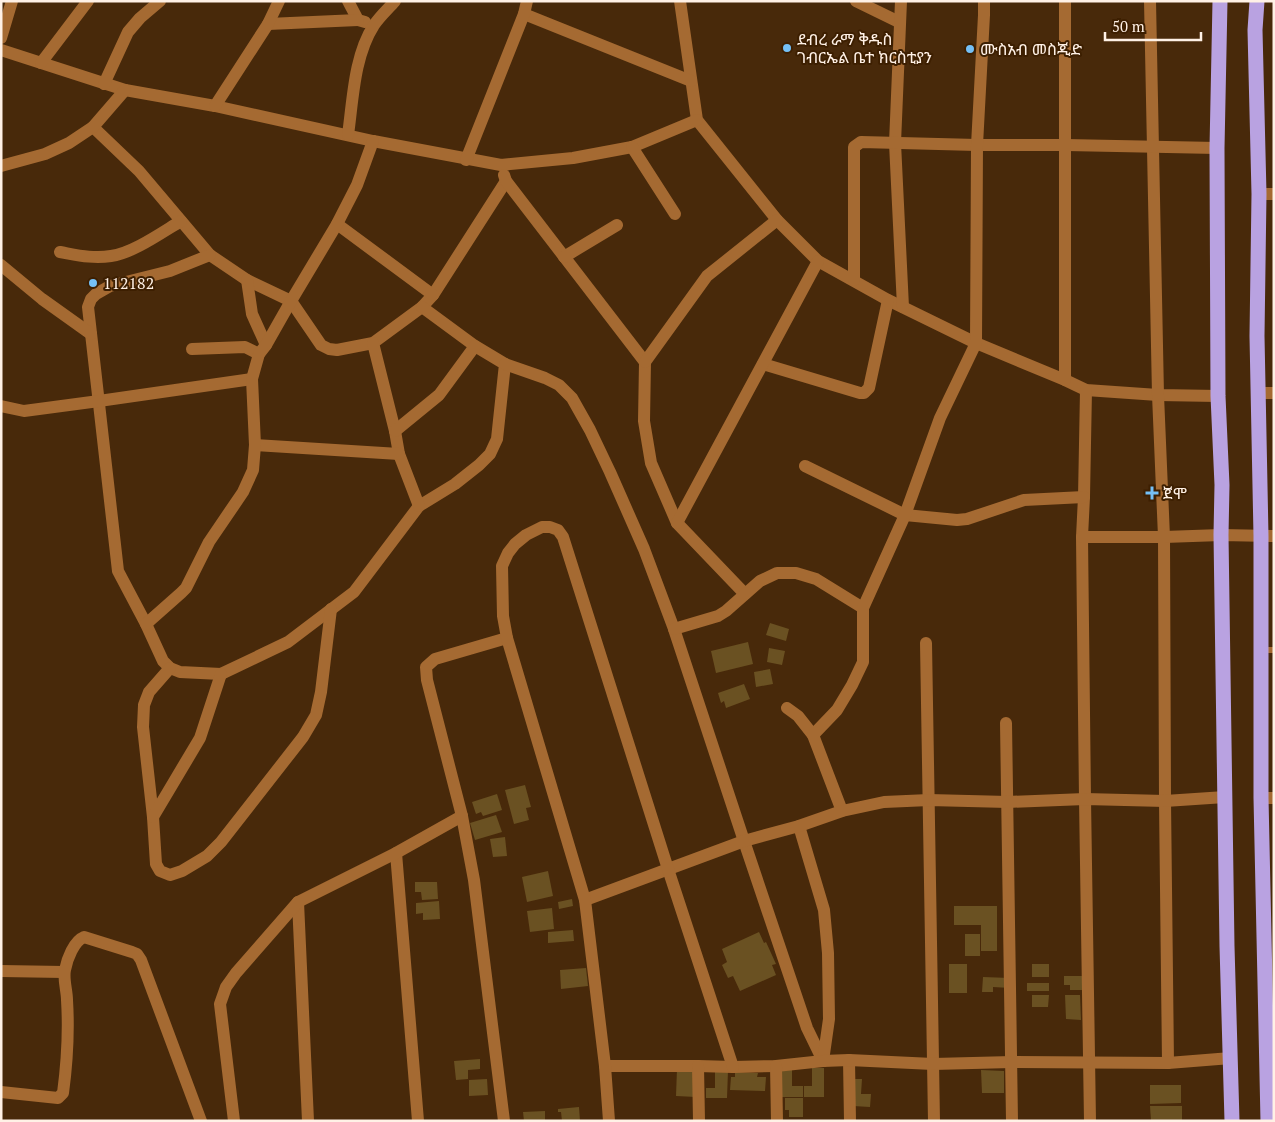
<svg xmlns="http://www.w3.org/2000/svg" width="1275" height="1122" font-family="'PT Serif','Noto Sans Ethiopic',serif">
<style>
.building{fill:#6a5122}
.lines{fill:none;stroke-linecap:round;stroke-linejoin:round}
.lane{stroke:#a56a32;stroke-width:6}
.street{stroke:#a56a32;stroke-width:12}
.highway{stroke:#b9a2e1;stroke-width:15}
.poi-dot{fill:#75c0f6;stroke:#3d1f01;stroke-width:2}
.labels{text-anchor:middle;stroke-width:4;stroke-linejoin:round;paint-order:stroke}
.poi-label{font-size:16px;fill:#fff1e6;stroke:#3d1f01;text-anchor:start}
</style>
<rect width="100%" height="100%" fill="#48290a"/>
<g class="building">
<polygon points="770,623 789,629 786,641 766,635"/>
<polygon points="748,642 753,664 716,673 711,651"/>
<polygon points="769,648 785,651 782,665 767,662"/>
<polygon points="770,669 773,684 756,687 754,672"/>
<polygon points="744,684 750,699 726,708 724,701 721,703 718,693"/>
<polygon points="525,785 531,807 526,808 529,820 514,824 505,790"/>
<polygon points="497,794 502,810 483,816 481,812 476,814 472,802"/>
<polygon points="496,815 502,832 475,840 470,823"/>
<polygon points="505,837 507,856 493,857 490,839"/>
<polygon points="548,871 553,896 527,902 522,877"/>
<polygon points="415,882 437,882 438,899 422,900 421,892 415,892"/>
<polygon points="572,899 573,906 559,909 558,902"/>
<polygon points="439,901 440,919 423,920 423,913 416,914 416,903"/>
<polygon points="954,906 997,906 997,951 981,951 981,925 954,925"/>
<polygon points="552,908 554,929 530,932 527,911"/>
<polygon points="573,930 574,941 548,943 548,932"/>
<polygon points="759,932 764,943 766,942 776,964 772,965 776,975 740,991 733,976 728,978 722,965 727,962 722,949"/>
<rect x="965" y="934" width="15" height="22"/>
<rect x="949" y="964" width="18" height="29"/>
<rect x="1032" y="964" width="17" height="13"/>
<polygon points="586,968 588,986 561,989 560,970"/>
<polygon points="1064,976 1084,976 1084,990 1070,990 1070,985 1064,985"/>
<polygon points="983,977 1010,978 1010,988 993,987 993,992 982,992"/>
<rect x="1027" y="983" width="22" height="8"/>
<polygon points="1032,995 1049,995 1048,1007 1032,1007"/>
<polygon points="1065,995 1080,995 1081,1020 1066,1019"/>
<polygon points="480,1059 480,1069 468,1070 468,1079 456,1080 454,1061"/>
<polygon points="812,1068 824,1068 824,1097 804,1097 804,1086 812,1086"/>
<polygon points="677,1069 694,1069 696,1097 676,1096"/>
<polygon points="715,1070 728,1071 727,1098 706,1098 706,1088 715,1088"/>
<polygon points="779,1070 792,1070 792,1086 803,1086 803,1097 779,1097"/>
<polygon points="981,1070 1004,1071 1004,1093 982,1093"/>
<polygon points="735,1072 758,1073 757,1077 766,1077 765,1091 730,1090 731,1077 735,1077"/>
<polygon points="487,1079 488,1095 469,1096 469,1080"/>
<polygon points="854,1079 862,1079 861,1094 871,1094 870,1107 853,1106"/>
<polygon points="1150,1085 1181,1085 1181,1103 1150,1104"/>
<polygon points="785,1098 803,1098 803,1117 789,1117 789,1110 785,1110"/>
<polygon points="1150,1106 1182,1106 1182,1121 1151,1121"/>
<polygon points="579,1107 580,1121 562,1121 561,1112 558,1112 558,1109"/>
<polygon points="545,1111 545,1121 524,1121 523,1112"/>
</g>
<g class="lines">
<polyline class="lane" points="1262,650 1274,650"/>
<g class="street">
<polyline points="348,1 358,20 365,22"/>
<polyline points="680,1 697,120 777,220 818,261 888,300 976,343 1065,380 1086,390 1158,395 1218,396"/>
<polyline points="856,1 899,22"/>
<polyline points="901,1 895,143 903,307"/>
<polyline points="1150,1 1158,395 1164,537 1165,801 1168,1063"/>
<polyline points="524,14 691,81"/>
<polyline points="268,24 358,20"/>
<polyline points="1,38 12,1"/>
<polyline points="1,50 125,90 215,106 373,141 501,165 573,158 632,147 697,120"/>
<polyline points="41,63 88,1"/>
<polyline points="104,84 128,32 140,18 160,1"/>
<polyline points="215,106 268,24 279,1"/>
<polyline points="93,127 139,171 210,255 247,280 291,301 321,345 329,349 337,350 373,343 422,307 433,295 506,181"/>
<path d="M348,135C353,99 354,56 374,25C380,16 388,9 395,1"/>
<polyline points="632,147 675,214"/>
<polyline points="466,160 524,14 527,1"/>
<polyline points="1,166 45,154 69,143 93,127 125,90"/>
<polyline points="504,175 506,181 645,362 644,421 651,463 677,523 745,594"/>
<polyline points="1259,194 1274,194"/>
<polyline points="337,224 433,295"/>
<path d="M60,252C77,255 93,259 111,256C133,253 161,233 181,221"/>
<polyline points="210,255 170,271 110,286 96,294 91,299 88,307 118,571 146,624 163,661 170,668 180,672 221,674 288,642 354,592 419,506 455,484 479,465 490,454 497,439 505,364 475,346 422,307"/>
<polyline points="564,257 617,225"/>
<polyline points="1,265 42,299 91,334"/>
<polyline points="247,280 252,314 266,345"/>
<polyline points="854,280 854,147 861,142 977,145 1066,145 1217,148"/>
<polyline points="373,343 395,431 399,454 419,506"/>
<polyline points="192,349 245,347 259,354"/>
<polyline points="645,362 707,276 777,220"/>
<polyline points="505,364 545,378 559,385 572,398 590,430 610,472 644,549 674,629 744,841 807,1028 823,1061"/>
<polyline points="763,364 860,393 864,393 869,388 888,300"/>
<polyline points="1065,380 1065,1"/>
<polyline points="1086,390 1084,497 1082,537 1085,799 1090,1121"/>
<polyline points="1258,393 1274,393"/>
<polyline points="1,406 24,411 99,401 252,379"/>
<polyline points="395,431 439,395 475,346"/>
<polyline points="255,445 399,454"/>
<polyline points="805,466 905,515 957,520 967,519 1024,500 1084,497"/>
<polyline points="677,523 818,261"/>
<polyline points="1082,537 1164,537 1221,535 1274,536"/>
<polyline points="146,624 181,593 186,588 209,542 243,492 253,470 255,445 252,379 259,354 266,345 291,301 337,224 357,185 373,141"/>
<polyline points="674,629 718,616 726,611 760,581 777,573 796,573 816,579 863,608"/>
<polyline points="926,643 934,1121"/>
<polyline points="170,668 149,692 144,705 143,727 153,817 156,864 160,871 170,875 182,871 207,856 221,842 303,737 316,715 321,692 331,609"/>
<polyline points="787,708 798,716 813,735"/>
<polyline points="1006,723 1012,1121"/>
<polyline points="1261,798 1274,798"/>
<polyline points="842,811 813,735 837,710 852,685 863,662 863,608 905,515 940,418 976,343 977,145 984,15 984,1"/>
<polyline points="153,817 200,738 221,674"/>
<polyline points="799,826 824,910 828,953 829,1019 823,1061"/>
<polyline points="396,853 418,1121"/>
<polyline points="585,900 744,841 799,826 842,811 884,802 929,800 1008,802 1085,799 1165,801 1225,797"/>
<polyline points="298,902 308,1121"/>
<polyline points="1,971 64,972"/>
<polyline points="849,1060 850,1121"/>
<polyline points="605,1066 698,1066 733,1067 776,1066 823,1061 849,1060 933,1064 1012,1062 1168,1063 1231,1058"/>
<polyline points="698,1066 699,1121"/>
<polyline points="776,1066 777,1121"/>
<path d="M1,1092L58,1098L63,1093C67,1063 69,1032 67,1000C67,991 63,979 65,970C67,959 74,941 84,937L132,952L137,954L141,960L201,1121"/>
<polyline points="234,1121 220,1004 226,987 236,973 298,902 396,853 462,816"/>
<polyline points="504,1121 474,880 462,816 427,680 426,667 435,659 507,638"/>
<polyline points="609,1121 605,1066 585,900 507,638 503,616 502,566 508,553 515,544 526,535 542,527 550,527 558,530 563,537 668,869 733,1067"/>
</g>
<g class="highway">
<polyline points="1220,1 1217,148 1218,396 1222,485 1221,535 1227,946 1232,1121"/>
<polyline points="1257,1 1255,30 1259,194 1257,336 1261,536 1261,798 1268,1121"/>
</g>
</g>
<g class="poi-dot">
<circle cx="787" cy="48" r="5"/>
<circle cx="970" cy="49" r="5"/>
<circle cx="93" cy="283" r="5"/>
<path d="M1149.5 485.5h5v5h5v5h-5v5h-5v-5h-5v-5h5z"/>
</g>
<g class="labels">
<g class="poi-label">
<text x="797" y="45">ደብረ ራማ ቅዱስ<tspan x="797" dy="18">ገብርኤል ቤተ ክርስቲያን</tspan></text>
<text x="980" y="55">ሙስአብ መስጂድ</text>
<text x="103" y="289">112182</text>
<text x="1163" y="499">ጀሞ</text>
</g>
</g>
<rect width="1275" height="1122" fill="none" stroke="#fff1e6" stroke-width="5"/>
<path d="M1105 32v8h96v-8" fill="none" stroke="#fff1e6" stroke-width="2.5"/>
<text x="1112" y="32" font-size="15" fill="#fff1e6" stroke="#3d1f01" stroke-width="4" paint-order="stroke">50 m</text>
</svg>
